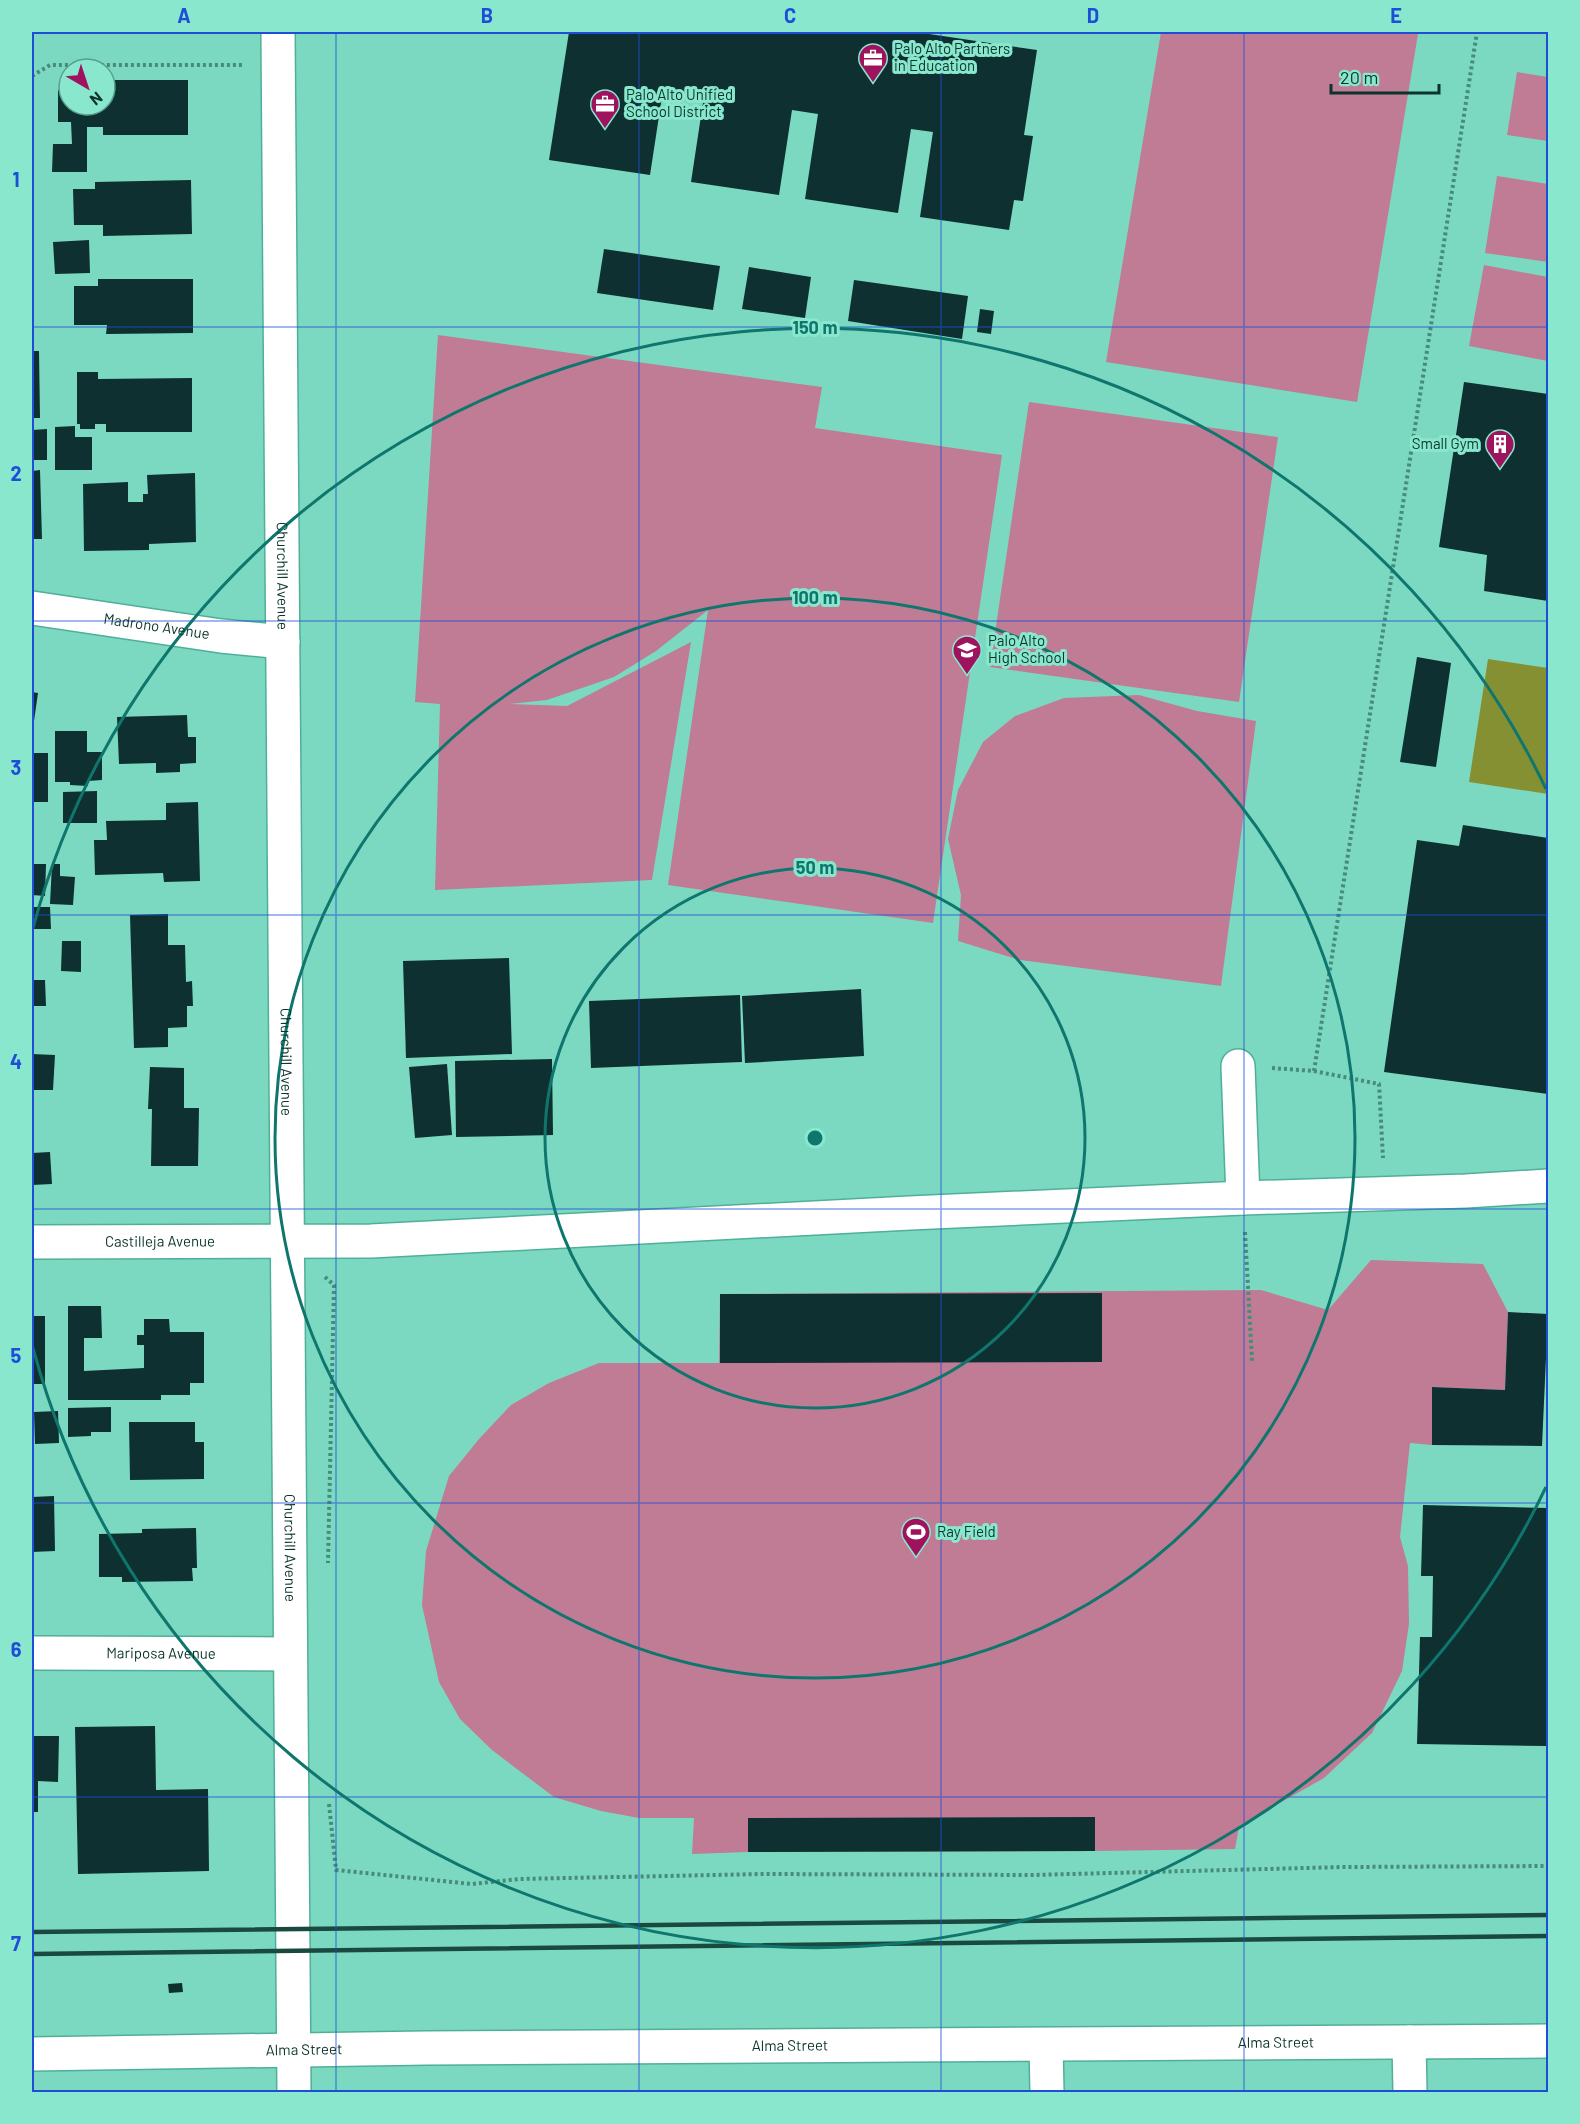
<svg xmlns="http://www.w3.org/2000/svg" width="1580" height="2124" font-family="Barlow,sans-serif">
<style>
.green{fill:#c07b95}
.water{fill:#859033}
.building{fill:#0e3030}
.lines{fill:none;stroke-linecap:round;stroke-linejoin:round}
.minor-casing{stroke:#50af98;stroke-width:36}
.major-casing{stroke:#50af98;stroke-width:36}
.path{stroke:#478c7b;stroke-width:4;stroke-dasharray:3 3;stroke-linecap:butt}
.minor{stroke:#fff;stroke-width:33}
.major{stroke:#fff;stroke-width:33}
.rail{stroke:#19493f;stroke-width:4.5}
.grid{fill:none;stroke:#1d4ed8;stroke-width:1.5;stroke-opacity:0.55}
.ring{fill:none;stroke:#0f766e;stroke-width:3}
.labels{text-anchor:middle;stroke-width:6;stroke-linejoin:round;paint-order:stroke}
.poi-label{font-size:15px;fill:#0b352c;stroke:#89e7ce;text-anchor:start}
.street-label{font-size:15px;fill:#0b352c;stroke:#89e7ce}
.centre{fill:#0f766e;stroke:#89e7ce;stroke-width:3}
.ring-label{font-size:18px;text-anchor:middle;font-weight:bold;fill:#0f766e;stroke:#89e7ce;stroke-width:6;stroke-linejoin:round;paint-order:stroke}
.neatline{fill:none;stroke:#1d4ed8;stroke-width:2}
.grid-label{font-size:20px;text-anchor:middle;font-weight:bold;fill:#1d4ed8}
</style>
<rect width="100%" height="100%" fill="#7cd9c1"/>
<g class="green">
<polygon points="1161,32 1402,32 1418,34 1357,402 1106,362"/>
<polygon points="1517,72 1548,77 1548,141 1507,135"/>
<polygon points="1497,176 1548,184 1548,262 1485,253"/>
<polygon points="1484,265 1548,277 1548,361 1469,346"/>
<polygon points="438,335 822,387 815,428 1002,455 933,923 668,885 708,610 656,651 614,677 547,700 510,704 567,706 691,642 652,880 435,890 440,704 415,702"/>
<polygon points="1029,402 1278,437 1239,702 990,667"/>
<polygon points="1139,695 1197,711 1256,721 1221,986 1020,960 958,941 961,895 948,839 958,790 983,742 1015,716 1064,698"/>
<polygon points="1371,1260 1483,1264 1508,1312 1505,1390 1432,1387 1432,1445 1410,1443 1400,1537 1408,1566 1409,1624 1402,1671 1372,1733 1324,1778 1239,1826 1235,1849 1095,1851 748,1852 692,1854 694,1818 639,1818 601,1811 554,1797 492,1750 460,1719 439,1682 422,1605 426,1551 449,1476 479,1439 511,1405 549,1383 599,1363 719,1363 720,1294 1261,1290 1328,1310"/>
</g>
<polygon class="water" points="1488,659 1548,668 1548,794 1469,782"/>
<g class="building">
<polygon points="569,32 916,32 1037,50 1024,135 1033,136 1023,201 1014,200 1009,230 920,217 933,132 911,129 898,213 805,199 818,114 792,110 779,195 691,182 704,96 663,90 650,175 549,160"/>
<polygon points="105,80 188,80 188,135 103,135 103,127 87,127 87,172 52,172 53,144 72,144 71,122 58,122 58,90 69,90 69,105 105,105"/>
<polygon points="191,180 192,234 103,236 103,225 74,225 73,189 95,189 95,182"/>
<polygon points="89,240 90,273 55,274 53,242"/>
<polygon points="604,249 720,266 713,310 597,293"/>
<polygon points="749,267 811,277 805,318 742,309"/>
<polygon points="98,279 193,279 193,333 106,334 107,325 74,325 74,286 98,286"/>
<polygon points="854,280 968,296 962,339 848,321"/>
<polygon points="980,309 994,311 991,334 977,332"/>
<polygon points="32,351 39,351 40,418 32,418"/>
<polygon points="77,372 98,372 98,379 192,378 192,432 106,432 106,424 95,424 95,429 80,429 80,424 77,424"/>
<polygon points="1464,382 1548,394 1548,601 1484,591 1487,555 1439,547"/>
<polygon points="75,426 75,437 92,437 92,470 55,470 55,427"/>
<polygon points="47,429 47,460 32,460 32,430"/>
<polygon points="40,470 42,539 32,539 32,471"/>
<polygon points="195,473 196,542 149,544 149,550 84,551 83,484 128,482 128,502 143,502 143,494 148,494 147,475"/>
<polygon points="1417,657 1451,663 1436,767 1400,762"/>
<polygon points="32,692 38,693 34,721 32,721"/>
<polygon points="187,715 188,737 196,737 196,763 180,764 180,772 156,773 156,763 119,764 117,717"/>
<polygon points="55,731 87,731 87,752 102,752 102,780 88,781 88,786 70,785 70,782 55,782"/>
<rect x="32" y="753" width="16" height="49"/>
<polygon points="97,791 97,823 63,823 63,792"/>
<polygon points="198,802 200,881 164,882 163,873 95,875 94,840 107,840 106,821 166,820 166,803"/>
<polygon points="1463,825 1548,838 1548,1094 1384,1072 1417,840 1459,846"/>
<polygon points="32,864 46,864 45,896 32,895"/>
<polygon points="52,864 60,864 60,876 75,877 73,905 50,904"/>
<polygon points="32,907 50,907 51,929 32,929"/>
<polygon points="168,914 168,945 185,945 186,982 192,981 193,1006 187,1006 187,1027 168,1028 168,1047 134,1048 130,915"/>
<polygon points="62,941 81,941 81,972 61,971"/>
<polygon points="509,958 512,1054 406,1058 403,961"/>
<polygon points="32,980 45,980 46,1006 32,1006"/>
<polygon points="861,989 864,1056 745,1063 742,996"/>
<polygon points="740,995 742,1062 591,1068 589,1001"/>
<polygon points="32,1054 55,1055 53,1090 32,1090"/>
<polygon points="552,1059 553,1135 456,1137 455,1061"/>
<polygon points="447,1064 452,1135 415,1138 409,1067"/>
<polygon points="150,1067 184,1068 184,1108 199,1108 198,1166 151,1166 152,1109 148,1109"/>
<polygon points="50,1152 52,1184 32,1185 32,1153"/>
<polygon points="1102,1293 1102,1362 720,1363 720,1294"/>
<polygon points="68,1306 101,1306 102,1338 84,1338 84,1371 144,1368 144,1345 137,1345 137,1335 144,1335 144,1319 169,1319 170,1332 204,1332 204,1383 190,1383 190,1395 161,1395 161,1400 68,1400"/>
<polygon points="1508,1312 1548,1314 1542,1446 1432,1445 1432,1387 1505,1390"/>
<rect x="32" y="1316" width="13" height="68"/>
<polygon points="111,1407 111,1432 91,1432 91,1436 68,1437 68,1408"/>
<polygon points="58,1411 59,1443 35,1444 34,1412"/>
<polygon points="129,1422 195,1422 195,1442 204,1442 204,1479 130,1480"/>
<polygon points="54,1496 55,1551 32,1552 32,1497"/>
<polygon points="1423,1505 1548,1508 1548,1746 1417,1744 1420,1637 1432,1637 1433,1576 1421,1576"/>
<polygon points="196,1528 197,1568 192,1568 193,1581 122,1582 122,1577 99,1577 99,1534 142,1533 142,1529"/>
<polygon points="155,1726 156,1790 208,1789 209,1871 78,1874 75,1727"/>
<polygon points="33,1736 59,1736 58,1782 38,1781 38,1812 32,1812"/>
<polygon points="1095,1817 1095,1851 748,1852 748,1818"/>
<polygon points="182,1983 183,1992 169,1993 168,1984"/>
</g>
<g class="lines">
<g class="minor-casing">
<g id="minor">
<path id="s1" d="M278,32L294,2092"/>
<path id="s2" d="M32,608L221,636L283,642"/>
<polyline points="1238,1066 1243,1198"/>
<path id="s3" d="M32,1242L371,1241L910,1213L1243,1198L1466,1191L1548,1186"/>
<path id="s4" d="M32,1653L290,1654"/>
<polyline points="1409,2042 1410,2092"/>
<polyline points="1046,2045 1047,2092"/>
</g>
</g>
<g class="major-casing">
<g id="major">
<path id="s5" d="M32,2054L427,2048L1548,2041"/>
</g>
</g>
<g class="path">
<polyline points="32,76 50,65 244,65"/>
<polyline points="1272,1068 1314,1071 1477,32"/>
<polyline points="1314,1071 1379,1084 1383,1158"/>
<polyline points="1245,1232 1252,1361"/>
<polyline points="325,1277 334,1285 328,1563"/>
<polyline points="329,1804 336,1870 472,1884 519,1879 763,1874 1032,1875 1344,1867 1548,1866"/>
</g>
<use href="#minor" class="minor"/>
<use href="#major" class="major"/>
<g class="rail">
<polyline points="32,1932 1548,1915"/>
<polyline points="32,1954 1548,1936"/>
</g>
</g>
<path class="grid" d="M336,32V2092M639,32V2092M941,32V2092M1244,32V2092M32,327H1548M32,621H1548M32,915H1548M32,1209H1548M32,1503H1548M32,1797H1548"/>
<g class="ring">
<circle cx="815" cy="1138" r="270"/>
<circle cx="815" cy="1138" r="540"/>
<path d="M1546 1487A810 810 0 0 1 33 1348M33 928A810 810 0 0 1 1546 789"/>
</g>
<defs>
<g id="office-pin" transform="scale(1.5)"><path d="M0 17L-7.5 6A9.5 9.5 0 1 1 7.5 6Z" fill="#9f135e" stroke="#89e7ce"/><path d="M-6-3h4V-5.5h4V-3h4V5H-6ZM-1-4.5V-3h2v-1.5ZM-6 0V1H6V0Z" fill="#fff"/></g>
<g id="building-pin" transform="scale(1.5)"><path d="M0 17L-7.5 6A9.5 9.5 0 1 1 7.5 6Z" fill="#9f135e" stroke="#89e7ce"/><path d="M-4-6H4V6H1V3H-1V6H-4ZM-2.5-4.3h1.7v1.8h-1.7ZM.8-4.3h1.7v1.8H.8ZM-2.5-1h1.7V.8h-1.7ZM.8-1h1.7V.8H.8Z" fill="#fff"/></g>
<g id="school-pin" transform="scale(1.5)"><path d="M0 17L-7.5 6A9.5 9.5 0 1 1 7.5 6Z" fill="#9f135e" stroke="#89e7ce"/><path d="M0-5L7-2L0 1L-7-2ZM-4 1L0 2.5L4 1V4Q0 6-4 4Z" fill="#fff"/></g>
<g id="stadium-pin" transform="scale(1.5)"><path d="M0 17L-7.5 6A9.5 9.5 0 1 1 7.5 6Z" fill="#9f135e" stroke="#89e7ce"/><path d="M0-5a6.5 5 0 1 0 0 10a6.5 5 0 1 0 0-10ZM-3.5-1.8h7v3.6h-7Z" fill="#fff"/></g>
</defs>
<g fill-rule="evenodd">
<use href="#office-pin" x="873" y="58"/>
<use href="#office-pin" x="605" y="104"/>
<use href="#building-pin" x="1500" y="444"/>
<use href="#school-pin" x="967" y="650"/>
<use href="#stadium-pin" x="916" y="1532"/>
</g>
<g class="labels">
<g class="poi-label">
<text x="894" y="54">Palo Alto Partners<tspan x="894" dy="17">in Education</tspan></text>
<text x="626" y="100">Palo Alto Unified<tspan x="626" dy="17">School District</tspan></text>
<text x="1479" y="449" text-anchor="end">Small Gym</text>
<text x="988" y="646">Palo Alto<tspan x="988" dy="17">High School</tspan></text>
<text x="937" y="1537">Ray Field</text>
</g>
<g class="street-label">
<text dy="5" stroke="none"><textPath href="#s1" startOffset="544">Churchill Avenue</textPath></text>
<text dy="5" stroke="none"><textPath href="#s2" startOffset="126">Madrono Avenue</textPath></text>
<text dy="5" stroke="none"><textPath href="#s1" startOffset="1030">Churchill Avenue</textPath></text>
<text dy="5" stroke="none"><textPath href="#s3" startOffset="128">Castilleja Avenue</textPath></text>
<text dy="5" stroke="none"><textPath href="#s1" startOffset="1516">Churchill Avenue</textPath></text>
<text dy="5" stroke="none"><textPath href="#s4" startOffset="129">Mariposa Avenue</textPath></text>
<text dy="5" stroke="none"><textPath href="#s5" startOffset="1244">Alma Street</textPath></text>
<text dy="5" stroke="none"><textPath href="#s5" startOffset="758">Alma Street</textPath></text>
<text dy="5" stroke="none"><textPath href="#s5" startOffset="272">Alma Street</textPath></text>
</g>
</g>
<circle cx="815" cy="1138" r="9" class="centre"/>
<g class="ring-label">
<text x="815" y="334">150 m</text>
<text x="815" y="604">100 m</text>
<text x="815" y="874">50 m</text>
</g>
<rect width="1580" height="2124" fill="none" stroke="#89e7ce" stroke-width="66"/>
<g transform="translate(87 87) rotate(141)"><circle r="28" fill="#89e7ce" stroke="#57a08d" stroke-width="1.5"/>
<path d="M0-4.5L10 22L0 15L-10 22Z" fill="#9f135e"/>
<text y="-9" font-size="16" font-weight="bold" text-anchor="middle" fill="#0b352c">N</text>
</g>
<path d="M1331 84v9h108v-9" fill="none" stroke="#0b352c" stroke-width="3"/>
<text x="1340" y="84" font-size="18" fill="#0b352c" stroke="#89e7ce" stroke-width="4.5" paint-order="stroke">20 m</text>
<rect x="33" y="33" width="1514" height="2058" class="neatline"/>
<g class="grid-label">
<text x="184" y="23">A</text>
<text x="487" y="23">B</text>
<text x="790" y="23">C</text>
<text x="1093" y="23">D</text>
<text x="1396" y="23">E</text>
<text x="16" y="187">1</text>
<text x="16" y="481">2</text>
<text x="16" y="775">3</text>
<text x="16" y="1069">4</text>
<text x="16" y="1363">5</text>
<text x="16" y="1657">6</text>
<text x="16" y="1951">7</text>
</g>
</svg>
